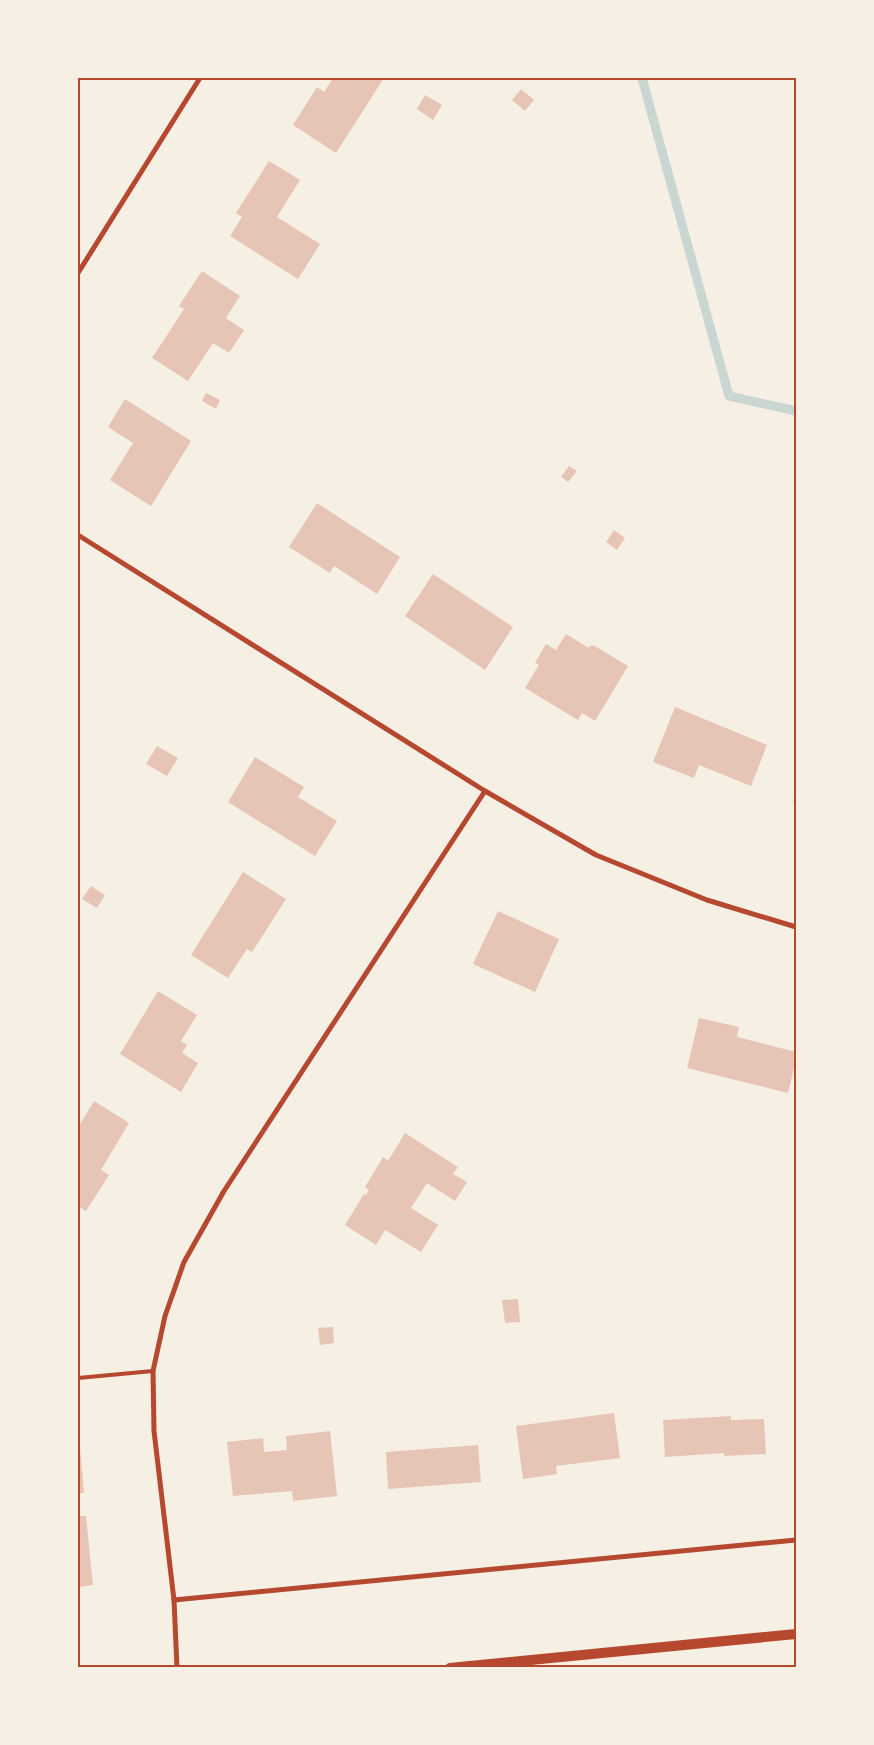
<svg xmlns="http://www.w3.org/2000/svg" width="874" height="1745" font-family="Cabin,sans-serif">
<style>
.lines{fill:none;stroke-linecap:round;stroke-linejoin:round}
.stream{stroke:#c9d6d2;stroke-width:9}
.building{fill:#e6c5b7}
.service{stroke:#b5482f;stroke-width:4}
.minor{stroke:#b5482f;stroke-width:5}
.secondary{stroke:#b5482f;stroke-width:10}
.neatline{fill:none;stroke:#b5482f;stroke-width:2}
</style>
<rect width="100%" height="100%" fill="#f6efe4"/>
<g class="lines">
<polyline class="stream" points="642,78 729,396 796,411"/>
</g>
<g class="building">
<polygon points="333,78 384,78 336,153 293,125 317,87 324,92"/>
<polygon points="521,89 534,100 525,111 512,100"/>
<polygon points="425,95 442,105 433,120 417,109"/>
<polygon points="269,161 300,180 277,217 320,244 298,279 230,236 242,217 236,213"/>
<polygon points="202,271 240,296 226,318 244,330 229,353 213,343 188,381 152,358 184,309 179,306"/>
<polygon points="206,393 220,400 216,409 202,401"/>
<polygon points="125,399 191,441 151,506 110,480 133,443 108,427"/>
<polygon points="569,466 577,471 568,482 561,477"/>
<polygon points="317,503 400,557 377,594 334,566 330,573 289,547"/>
<polygon points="614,530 625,538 617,550 606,542"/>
<polygon points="433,574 513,627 485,670 405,616"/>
<polygon points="566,634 589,648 590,645 592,647 593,645 628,666 595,721 582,713 578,720 525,688 539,665 535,663 546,644 556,650"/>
<polygon points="675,707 767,745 751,786 699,765 694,778 653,762"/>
<polygon points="157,746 178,758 167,776 146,764"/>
<polygon points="255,757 304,787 298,797 337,821 315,856 228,802"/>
<polygon points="796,789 796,803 793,802"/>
<polygon points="243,872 286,899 252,952 247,949 228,978 191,955"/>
<polygon points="91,886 105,895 97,908 82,899"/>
<polygon points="498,911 559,939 535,992 473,964"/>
<polygon points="158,991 197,1015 181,1041 187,1045 182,1053 198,1063 181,1092 120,1054"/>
<polygon points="699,1018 739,1027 737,1037 796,1052 796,1059 788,1093 687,1068"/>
<polygon points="94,1101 129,1123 101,1170 109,1175 86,1211 78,1206 78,1128"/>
<polygon points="405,1133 458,1167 453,1174 467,1182 455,1201 427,1183 411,1208 438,1225 421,1252 385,1230 376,1245 345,1225 364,1194 366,1195 369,1190 365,1187 383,1157 388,1161"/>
<polygon points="518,1299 520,1322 505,1323 502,1300"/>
<polygon points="333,1327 334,1343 320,1345 318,1328"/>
<polygon points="614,1413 620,1458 556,1466 557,1474 523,1479 516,1426"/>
<polygon points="731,1416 731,1420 764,1419 766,1454 724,1456 724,1453 665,1457 663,1420"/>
<polygon points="330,1431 337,1496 293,1501 292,1491 233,1496 227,1442 263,1438 264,1452 287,1450 286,1436"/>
<polygon points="78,1436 79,1436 84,1493 78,1493"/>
<polygon points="478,1445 481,1482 388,1489 386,1452"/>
<polygon points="78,1516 86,1516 93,1585 78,1587"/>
</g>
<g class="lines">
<polyline class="service" points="78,1378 153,1371"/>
<g class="minor">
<polyline points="78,273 200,78"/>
<polyline points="78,535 485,791 596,855 707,900 796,927"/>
<polyline points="174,1600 796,1540"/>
<polyline points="177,1668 174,1600 154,1431 153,1371 165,1316 184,1262 224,1191 485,791"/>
</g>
<polyline class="secondary" points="450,1668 796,1634"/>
</g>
<rect width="874" height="1745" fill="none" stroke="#f6efe4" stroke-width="158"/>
<rect x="79" y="79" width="716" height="1587" class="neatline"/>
</svg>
